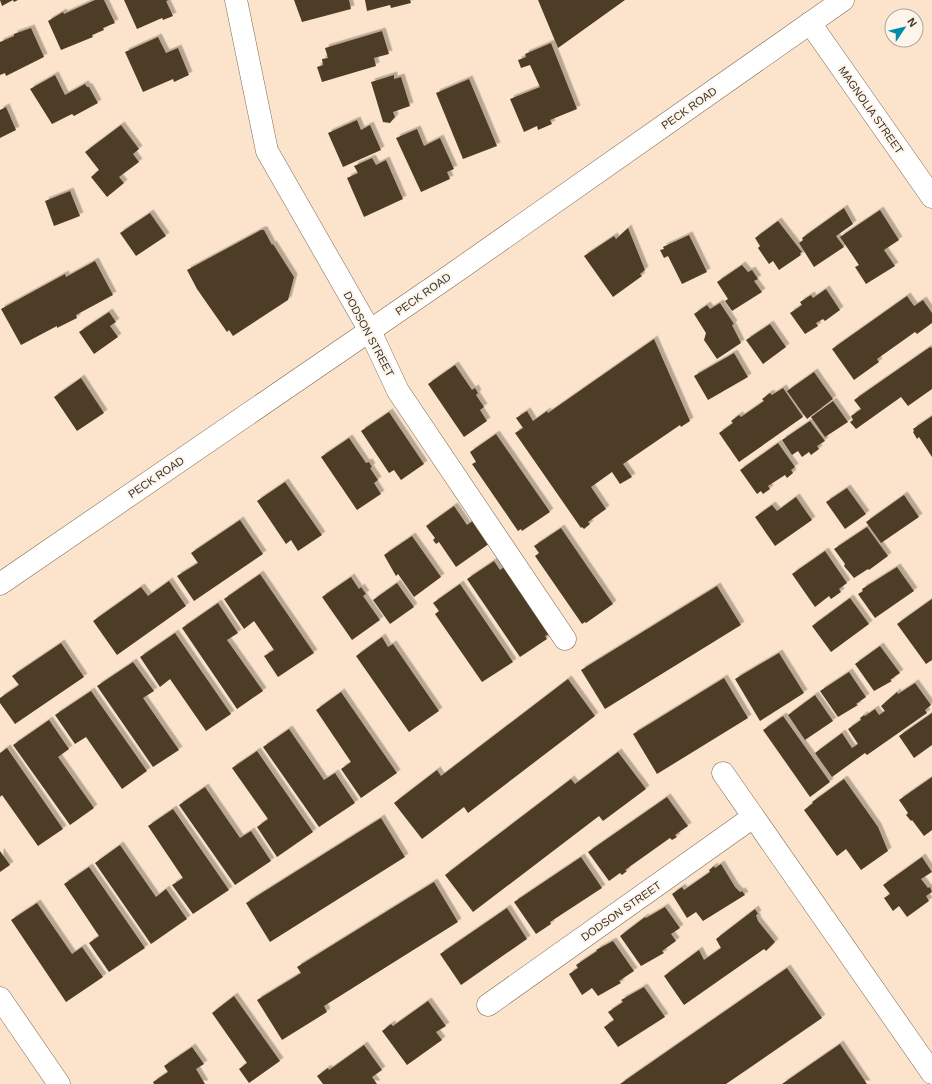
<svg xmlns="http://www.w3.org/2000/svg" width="932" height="1084" font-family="Arial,sans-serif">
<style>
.building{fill:#4e3c27;filter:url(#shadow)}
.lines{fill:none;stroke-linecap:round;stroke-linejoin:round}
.street-casing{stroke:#7d6953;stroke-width:23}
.secondary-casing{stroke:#7d6953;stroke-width:23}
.street{stroke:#fff;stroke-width:22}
.secondary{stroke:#fff;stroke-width:22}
.labels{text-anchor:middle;stroke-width:4;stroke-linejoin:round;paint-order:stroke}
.street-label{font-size:11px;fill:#3b3228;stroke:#fdf4ea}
</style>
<defs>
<filter id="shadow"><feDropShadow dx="3.5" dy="-3.5" stdDeviation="0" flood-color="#0004"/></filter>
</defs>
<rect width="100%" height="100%" fill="#fbe4cb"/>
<g class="building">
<polygon points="0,0 18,0 14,2 13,0 2,6"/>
<polygon points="95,0 104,0 115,23 103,28 104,30 92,35 93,37 61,50 48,21 63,12 64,14"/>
<polygon points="124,0 169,0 166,1 173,16 163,20 162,18 137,29"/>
<polygon points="294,0 349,0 351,9 302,22"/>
<polygon points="365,0 410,0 411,3 391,8 390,5 367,11"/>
<polygon points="538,0 625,0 558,48"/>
<polygon points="31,28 44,57 6,76 5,73 0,75 0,42 14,36 14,34"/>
<polygon points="382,31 389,54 374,58 376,66 322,82 317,67 323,65 322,59 328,58 325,48"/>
<polygon points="158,37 166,53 178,48 189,75 174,82 173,79 143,92 125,52"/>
<polygon points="551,43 577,109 550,120 552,124 538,130 537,126 524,132 510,99 540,87 530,65 521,68 518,60 526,57 525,54"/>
<polygon points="55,75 65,95 85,84 87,87 89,87 98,103 74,116 72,114 52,124 30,89"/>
<polygon points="394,75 394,79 401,77 410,106 393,112 395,117 390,123 383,122 371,82"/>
<polygon points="469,79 497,146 463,159 436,93"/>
<polygon points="6,107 16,130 0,138 0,110"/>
<polygon points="357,120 361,130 370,125 381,150 343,167 328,133"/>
<polygon points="121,125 139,149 133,154 139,162 119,177 124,183 107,197 91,177 99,170 85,152"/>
<polygon points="417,129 424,146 440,138 454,169 447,172 450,179 421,192 396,138"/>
<polygon points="372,158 376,165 386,160 403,199 364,217 347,178 358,173 354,166"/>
<polygon points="70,191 80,216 54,226 45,201"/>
<polygon points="844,208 853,224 836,236 844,247 814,267 799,243 803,240 802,238"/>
<polygon points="880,210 899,240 884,250 895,266 866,284 855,267 859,265 840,237"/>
<polygon points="150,213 166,236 136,256 120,233"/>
<polygon points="778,221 802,252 800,253 801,255 779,270 773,261 769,264 758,248 760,246 755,238"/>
<polygon points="628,228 645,270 640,274 642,276 613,297 584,256 614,236 616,239"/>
<polygon points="261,230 264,230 272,245 273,244 294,277 288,300 233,336 229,330 227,332 197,289 187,270"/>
<polygon points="689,235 707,272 682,284 668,256 664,258 660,250 664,249 663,247"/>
<polygon points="95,261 113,295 76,315 77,318 57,328 57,326 21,345 1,309 65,274 66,277"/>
<polygon points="742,265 748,272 752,270 758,279 754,281 762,292 732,311 725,301 728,299 717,282"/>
<polygon points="826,289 840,310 825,321 823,319 816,323 818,326 805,334 790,313 802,305 800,302 811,295 813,298"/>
<polygon points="907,296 914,306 923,300 932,313 932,323 917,334 915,332 877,359 879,362 854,380 832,349"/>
<polygon points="720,303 734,324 732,325 741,343 717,359 704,340 706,333 694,314 707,305 710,309"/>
<polygon points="109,312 116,322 110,326 118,337 94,354 79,332"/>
<polygon points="770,324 786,347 763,364 746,340"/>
<polygon points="654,339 690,421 681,427 680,425 623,464 632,477 620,484 612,472 591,487 606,509 588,522 590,524 584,529 582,527 581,528 515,433 523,428 516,418 527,411 533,421 547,411 548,413"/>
<polygon points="930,347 932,348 932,389 908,406 901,397 856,429 850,422 853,420 851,416 861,409 854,400"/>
<polygon points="734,353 748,377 708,400 694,376"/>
<polygon points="455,365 472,390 475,388 478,393 476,395 484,407 480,410 487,421 464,437 428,384"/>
<polygon points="814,372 833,399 807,419 787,391"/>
<polygon points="81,378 104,413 77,431 54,397"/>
<polygon points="783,388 803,417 739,462 719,433 733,423 731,421 739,415 741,417 764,401 762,399 770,393 772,395"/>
<polygon points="833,401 848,422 825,437 811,417"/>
<polygon points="389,412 424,464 401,480 394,470 389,473 361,431"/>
<polygon points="932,416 932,457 919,437 917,439 913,432 914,431 913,429"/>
<polygon points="810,421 825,441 817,446 819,449 811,455 809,452 802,457 798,451 792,455 782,440"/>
<polygon points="496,434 550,512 522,531 521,529 518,531 472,464 476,462 470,452"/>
<polygon points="349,438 366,463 369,462 372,467 370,468 378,480 374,483 381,494 357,510 321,457"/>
<polygon points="778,443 795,467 791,470 793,473 787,478 785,475 768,486 770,489 763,494 761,491 757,494 740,470"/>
<polygon points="285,482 322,535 298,551 291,540 286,544 257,501"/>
<polygon points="847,488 866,514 845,529 826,502"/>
<polygon points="904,495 919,517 881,543 866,522"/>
<polygon points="796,497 812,520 775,546 755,517 772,505 777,511"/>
<polygon points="454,506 467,525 477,518 493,541 456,567 439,542 436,544 433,540 435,538 426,526"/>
<polygon points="240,520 263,554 194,601 177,576 198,563 191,553"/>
<polygon points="867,527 888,556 869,570 868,569 854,578 844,566 845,564 834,549"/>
<polygon points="561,528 613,604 586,623 585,622 582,624 535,556 539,553 534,546"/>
<polygon points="412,536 441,577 414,597 398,574 396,576 384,555"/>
<polygon points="825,551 847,583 839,589 841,592 831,599 829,596 815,607 792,574"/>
<polygon points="494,561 500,570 504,567 549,634 545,636 547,639 520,657 467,579"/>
<polygon points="897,567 914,591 875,618 858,594 863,591 862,589"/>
<polygon points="260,574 314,653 278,677 264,656 274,650 254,621 244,629 224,599"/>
<polygon points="351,577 359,589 361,587 366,594 363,596 380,620 352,640 322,597"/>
<polygon points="169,581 186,606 117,655 93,621 141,587 148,596"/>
<polygon points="397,583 414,607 390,624 373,600"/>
<polygon points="460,584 513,662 482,682 435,614 439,611 433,603"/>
<polygon points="717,586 741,625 605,709 581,670"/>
<polygon points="850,598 869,624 831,652 812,626"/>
<polygon points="932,599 932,660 926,664 897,624"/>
<polygon points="218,603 238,633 227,640 263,691 237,709 182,628"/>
<polygon points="175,633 231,714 206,731 170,679 160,687 140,657"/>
<polygon points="382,637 388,647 393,644 439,711 409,732 356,656"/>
<polygon points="61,643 84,677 15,724 0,703 0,698 19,685 12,676"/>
<polygon points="880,646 900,673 890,680 892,681 874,691 855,664"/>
<polygon points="779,653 804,693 760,721 735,679"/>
<polygon points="133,662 154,691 143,698 179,750 153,767 97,686"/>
<polygon points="849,672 866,697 856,704 858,705 838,717 820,691"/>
<polygon points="724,678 748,718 657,774 633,734"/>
<polygon points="568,679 595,716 468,813 464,807 422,839 394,803 437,770 441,776"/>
<polygon points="915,683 931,705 925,710 927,713 867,755 865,753 832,777 815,753 842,733 852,748 858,744 848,729 861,720 860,718 864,715 865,716 875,709 879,715 885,711 881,706 897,692 898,694"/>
<polygon points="91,691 147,771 122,789 86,737 75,744 55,715"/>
<polygon points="341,692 397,773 361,798 341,769 351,762 316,710"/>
<polygon points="815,695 833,721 805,740 788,715"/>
<polygon points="932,713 932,745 914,758 899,736"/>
<polygon points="783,716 830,782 810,797 763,730"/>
<polygon points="49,720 69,749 58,757 94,808 70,825 13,745"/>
<polygon points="289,729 324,780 335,773 355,803 319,827 263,747"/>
<polygon points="7,748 63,829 38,846 2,795 0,797 0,753"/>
<polygon points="257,751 313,832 277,857 257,827 268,819 232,768"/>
<polygon points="618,752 646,789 603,821 599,816 473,912 445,875 571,779 575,784"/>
<polygon points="932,777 932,830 924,836 912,820 911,821 906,815 908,813 899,800"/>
<polygon points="844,779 878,827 888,851 861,870 846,849 837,856 804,810 813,803 812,802"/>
<polygon points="205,787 240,838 251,831 271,861 235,885 179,805"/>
<polygon points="667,797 688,826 675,835 677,837 672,840 670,838 625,870 627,871 622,875 620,873 609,881 588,852"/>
<polygon points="173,809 229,890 193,914 172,885 183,878 148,826"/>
<polygon points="381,818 405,857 270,942 246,903"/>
<polygon points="120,845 156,897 166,889 187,919 151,944 95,863"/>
<polygon points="0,851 10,865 0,872"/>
<polygon points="581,857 602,888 550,922 551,924 536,934 514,902"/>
<polygon points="922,857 932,872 921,879 928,888 930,887 932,892 926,896 929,901 907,917 899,906 893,911 884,898 890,894 883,885"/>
<polygon points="721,864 735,887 740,892 742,891 745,895 703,921 696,912 687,918 672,894 682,887 684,890 710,872 709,870 714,866 715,868"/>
<polygon points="89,867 145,948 109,972 89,943 99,936 64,884"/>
<polygon points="434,882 458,922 324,1006 327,1012 282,1040 257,1000 301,973 297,967"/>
<polygon points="37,903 72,954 82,947 103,977 66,1002 11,920"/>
<polygon points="665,907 680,928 671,934 676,941 662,951 664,953 641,966 620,936 645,917 646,918"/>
<polygon points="507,908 527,939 461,985 440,954"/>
<polygon points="755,909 758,914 756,915 758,921 775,942 766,951 764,949 684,1005 664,976 699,950 704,960 721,948 716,939"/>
<polygon points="613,941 634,971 619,981 621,983 598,996 592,988 582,995 569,974 578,968 576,965 597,951 596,950"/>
<polygon points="787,968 822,1018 726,1084 620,1084"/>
<polygon points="644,987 665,1017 618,1047 604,1027 614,1020 608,1012 623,1002 621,1000"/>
<polygon points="234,996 280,1061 249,1083 239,1069 247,1063 212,1013"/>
<polygon points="428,1001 446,1026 436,1032 442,1040 407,1065 382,1031 391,1024 393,1026"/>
<polygon points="840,1044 867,1084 782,1084"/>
<polygon points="364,1045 382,1070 372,1077 377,1084 323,1084 317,1076 328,1068 329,1070"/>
<polygon points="192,1047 204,1064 196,1069 205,1084 154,1084 153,1082 168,1072 164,1066"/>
</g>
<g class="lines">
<g class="street-casing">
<g id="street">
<polyline points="236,0 267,151 370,331 398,391 565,639"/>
<polyline points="723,773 932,1073"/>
<polyline points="488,1005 753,817"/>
</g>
</g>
<g class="secondary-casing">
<g id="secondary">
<polyline points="810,23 932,197"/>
<polyline points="0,584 451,275 843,0"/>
<polyline points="0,998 59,1084"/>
</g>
</g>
<use href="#street" class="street"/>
<use href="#secondary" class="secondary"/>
</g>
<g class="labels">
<g class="street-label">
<text transform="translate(689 108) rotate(-35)" y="4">PECK ROAD</text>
<text transform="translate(871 110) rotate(55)" y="4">MAGNOLIA STREET</text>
<text transform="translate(423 294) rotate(-35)" y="4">PECK ROAD</text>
<text transform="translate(369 334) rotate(62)" y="4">DODSON STREET</text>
<text transform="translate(156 477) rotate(-34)" y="4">PECK ROAD</text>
<text transform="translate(621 911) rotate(-35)" y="4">DODSON STREET</text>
</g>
</g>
<g transform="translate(904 28) rotate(55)"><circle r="19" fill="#fdf4ea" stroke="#afa69c"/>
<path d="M0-3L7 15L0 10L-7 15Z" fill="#008daa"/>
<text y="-6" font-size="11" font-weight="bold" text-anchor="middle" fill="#3b3228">N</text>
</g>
</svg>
